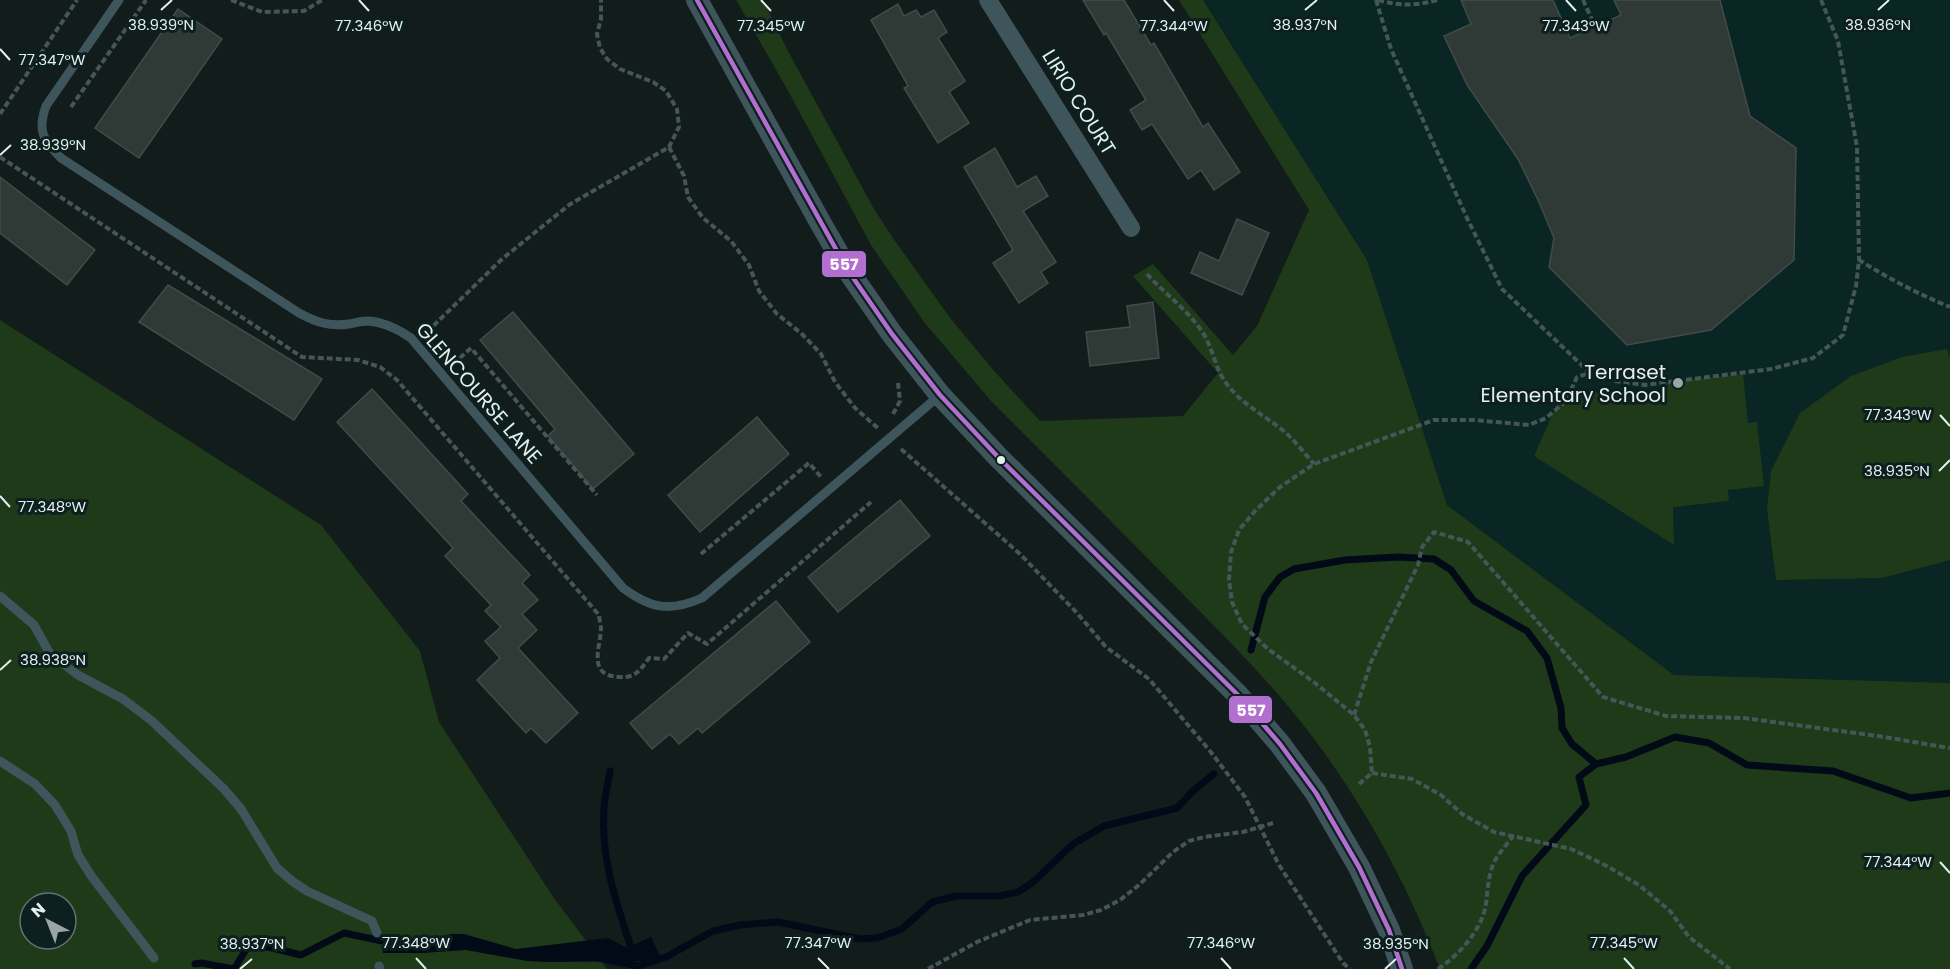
<svg xmlns="http://www.w3.org/2000/svg" width="1950" height="969" font-family="Poppins,sans-serif">
<style>
.built{fill:#092524}
.green{fill:#1e3a18;fill-rule:evenodd}
.water{fill:#020a18}
.lines{fill:none;stroke-linecap:round;stroke-linejoin:round}
.stream{stroke:#020a18;stroke-width:7}
.building{fill:#2f3a37;stroke:#424b49;stroke-width:1.5}
.path{stroke:#455659;stroke-width:4;stroke-dasharray:6 3;stroke-linecap:butt}
.service{stroke:#3f555c;stroke-width:9}
.minor{stroke:#3f555c;stroke-width:18}
.tertiary{stroke:#3f555c;stroke-width:22}
.bus-1-casing{stroke:#0d201f;stroke-width:9}
.bus-1{stroke:#b36fd0;stroke-width:4.5}
.ticks{fill:none;stroke:#e4f0ef;stroke-width:2}
.poi-dot{fill:#9aa6a5;stroke:#0d201f;stroke-width:2}
.bus-dot{fill:#e4f0ef;stroke:#0d201f;stroke-width:2}
.labels{text-anchor:middle;stroke-width:6;stroke-linejoin:round;paint-order:stroke}
.street-label{font-size:20px;fill:#e4f0ef;stroke:#0d201f}
.poi-label{font-size:20px;fill:#e4f0ef;stroke:#0d201f;text-anchor:end}
.ticks-label{font-size:15px;text-anchor:middle;fill:#e4f0ef;stroke:#0d201f;stroke-width:6;stroke-linejoin:round;paint-order:stroke}
.line-badge{stroke:#0d201f;stroke-width:2}
.badge-label{font-size:16px;text-anchor:middle;font-weight:bold;fill:#fff}
</style>
<rect width="100%" height="100%" fill="#111c1b"/>
<polygon class="built" points="1203,0 1950,0 1950,683 1674,675 1447,505 1367,260"/>
<g class="green">
<path d="M736,0H763L788,51L874,209L895,241L951,319L995,372L1040,421L1183,416L1218,373L1133,276L1153,264L1233,355L1257,326L1309,210L1179,0H1203L1367,260L1447,505L1674,675L1950,683V969H1440C1405,878 1358,793 1297,717C1259,670 1216,628 1174,585C1113,523 1052,462 991,401L924,322L871,245L787,89Z"/>
<path d="M0,320L321,525L420,651L439,722L554,898L607,969H0ZM30,903H66V939H30Z"/>
<polygon points="1947,349 1950,359 1950,560 1882,578 1776,580 1767,509 1771,471 1800,413 1851,376 1902,357"/>
<polygon points="1743,374 1748,423 1757,422 1764,486 1728,490 1729,501 1673,507 1674,545 1534,456 1562,393 1660,390 1660,383"/>
</g>
<polygon class="water" points="451,934 464,934 516,949 608,938 627,948 651,937 660,956 643,961 547,962 527,961 466,950 422,953 383,953 383,939 428,940"/>
<g class="lines">
<g class="stream">
<polyline points="1251,650 1265,597 1280,577 1294,569 1345,560 1398,557 1434,559 1451,570 1474,601 1527,631 1547,658 1561,708 1562,728 1572,744 1596,764"/>
<path d="M610,771C608,783 605,795 604,807C600,858 617,906 633,953"/>
<polyline points="598,958 638,966 666,957 713,931 740,925 778,922 860,939 877,938 902,929 932,902 956,896 999,896 1018,892 1032,883 1073,844 1104,826 1177,808 1194,790 1214,774"/>
<polyline points="195,964 201,963 234,969 247,948 268,947 301,955 344,933 392,943"/>
<polyline points="1471,969 1487,946 1522,876 1586,805 1579,777 1596,764 1626,757 1675,737 1709,743 1747,765 1833,771 1911,798 1950,793"/>
</g>
</g>
<g class="building">
<polygon points="1083,0 1124,0 1151,45 1154,43 1203,127 1208,123 1240,172 1214,190 1201,170 1188,179 1152,124 1142,130 1130,110 1146,100 1106,33 1104,35"/>
<polygon points="1461,0 1553,0 1570,38 1621,15 1614,0 1720,0 1750,116 1796,148 1794,260 1711,330 1627,345 1549,267 1554,238 1539,202 1518,159 1467,85 1444,36 1471,24"/>
<polygon points="898,4 904,16 916,10 921,17 934,10 947,32 938,38 965,81 949,92 969,123 938,143 904,88 908,86 871,20"/>
<polygon points="178,9 222,39 139,158 95,128"/>
<polygon points="995,148 1017,187 1036,176 1048,196 1023,211 1056,262 1041,272 1048,283 1019,303 993,263 1013,250 964,167"/>
<polygon points="0,177 95,250 67,285 0,233"/>
<polygon points="1237,219 1269,233 1242,295 1191,273 1200,252 1219,261"/>
<polygon points="168,285 322,379 294,420 139,322"/>
<polygon points="1153,302 1159,358 1090,366 1086,332 1130,327 1127,306"/>
<polygon points="513,312 634,454 593,489 548,436 555,429 480,340"/>
<polygon points="372,389 468,494 461,501 530,575 522,583 538,600 522,614 537,630 518,648 578,713 546,743 531,728 526,733 477,680 500,658 485,641 501,627 485,611 491,605 445,556 453,548 337,422"/>
<polygon points="757,417 789,454 700,532 668,495"/>
<polygon points="900,500 930,536 838,612 808,577"/>
<polygon points="776,601 810,642 702,733 698,728 679,744 670,734 652,749 630,723"/>
</g>
<g class="lines">
<g class="path">
<polyline points="231,0 262,12 304,11 322,0"/>
<polyline points="1376,0 1391,49 1467,218 1502,289 1590,373"/>
<path d="M1378,0C1399,6 1416,6 1437,0"/>
<polyline points="1583,0 1595,26"/>
<polyline points="1821,0 1838,41 1857,147 1859,260"/>
<polyline points="71,107 146,0"/>
<polyline points="0,114 77,0"/>
<polyline points="669,147 684,176 688,197 703,218 731,241 749,265 759,291 777,314 802,334 821,354 835,382 855,408 879,429"/>
<path d="M0,157L302,357L358,360L380,367L397,380L599,615C599,619 601,625 601,629C600,649 587,676 620,677C636,678 640,670 649,658L664,659L688,633L707,644L871,502"/>
<path d="M1147,274C1165,294 1188,310 1203,333C1213,349 1215,368 1226,383C1242,405 1266,416 1286,433C1296,442 1305,454 1314,464"/>
<polyline points="427,332 502,259 569,205 669,147 679,127 677,109 666,91 653,82 620,69 607,59 600,48 597,34 601,19 601,0"/>
<polyline points="453,364 471,348 597,495"/>
<polyline points="893,414 900,401 898,383"/>
<polyline points="901,449 1020,554 1077,613 1106,647 1149,679 1210,751 1245,797 1279,865 1343,963 1350,969"/>
<polyline points="701,554 809,463 821,477 822,475"/>
<polyline points="1354,715 1371,662 1418,565 1422,547 1434,532 1468,542 1603,697 1666,716 1744,718 1878,736 1950,748"/>
<polyline points="1372,773 1412,779 1441,795 1462,814 1494,832 1571,849 1605,865 1639,885 1670,911 1689,937 1730,969"/>
<path d="M1359,784L1372,773L1370,747L1365,730L1354,715L1315,683L1268,649L1242,624L1232,602L1229,580L1231,552L1239,530L1255,511L1280,487L1314,464L1434,420H1474L1529,425L1546,418L1566,401L1577,377L1590,373L1614,381L1645,385L1771,369L1813,358L1843,335L1856,286L1859,260C1888,278 1918,294 1950,307"/>
<polyline points="928,969 977,942 1030,920 1083,915 1101,910 1120,900 1139,885 1173,852 1189,841 1204,837 1243,832 1273,823"/>
<path d="M1438,969C1459,955 1483,929 1486,903C1488,889 1488,876 1494,862C1499,853 1507,844 1513,836"/>
</g>
<g class="service">
<path d="M119,0L46,106C37,131 43,140 61,158L299,313C316,322 329,327 349,324C355,323 361,321 368,321C384,322 398,329 411,338L623,588C651,609 670,612 702,598L940,395"/>
<polyline points="0,596 34,625 50,654 78,675 123,699 152,721 224,789 241,809 277,868 292,881 307,891 372,921 377,933"/>
<polyline points="0,761 35,784 55,805 71,831 78,855 92,877 154,958"/>
<polyline points="379,966 380,969"/>
</g>
<polyline class="minor" points="988,0 1131,228"/>
<polyline class="tertiary" points="697,0 820,222 847,269 892,334 940,395 998,457 1237,694 1280,744 1316,793 1359,867 1389,930 1402,969"/>
<g class="bus-1-casing">
<polyline id="bus-1" points="697,0 847,269 892,334 940,395 998,457 1237,694 1280,744 1316,793 1359,867 1389,930 1402,969"/>
</g>
<use href="#bus-1" class="bus-1"/>
</g>
<path class="ticks" d="M359,0L369,11M761,0L771,11M1164,0L1174,11M1566,0L1576,11M161,10L172,0M1305,10L1317,0M1878,10L1889,0M0,49L10,60M0,155L11,145M1940,415L1950,426M1939,471L1950,460M0,496L10,507M0,670L11,660M1940,862L1950,873M416,958L426,969M818,958L829,969M1221,958L1231,969M1624,958L1634,969M240,969L252,959M1385,969L1396,959"/>
<circle class="poi-dot" cx="1678" cy="383" r="6"/>
<circle class="bus-dot" cx="1001" cy="460" r="5"/>
<g class="labels">
<g class="street-label">
<text transform="translate(1079 102) rotate(58)" y="7">LIRIO COURT</text>
<text transform="translate(479 393) rotate(49)" y="7">GLENCOURSE LANE</text>
</g>
<g class="poi-label">
<text x="1666" y="379">Terraset<tspan x="1666" dy="23">Elementary School</tspan></text>
</g>
</g>
<g class="ticks-label">
<text x="161" y="30">38.939°N</text>
<text x="1305" y="30">38.937°N</text>
<text x="1878" y="30">38.936°N</text>
<text x="369" y="31">77.346°W</text>
<text x="771" y="31">77.345°W</text>
<text x="1174" y="31">77.344°W</text>
<text x="1576" y="31">77.343°W</text>
<text x="52" y="65">77.347°W</text>
<text x="53" y="150">38.939°N</text>
<text x="1898" y="420">77.343°W</text>
<text x="1897" y="476">38.935°N</text>
<text x="52" y="512">77.348°W</text>
<text x="53" y="665">38.938°N</text>
<text x="1898" y="867">77.344°W</text>
<text x="416" y="948">77.348°W</text>
<text x="818" y="948">77.347°W</text>
<text x="1221" y="948">77.346°W</text>
<text x="1624" y="948">77.345°W</text>
<text x="252" y="949">38.937°N</text>
<text x="1396" y="949">38.935°N</text>
</g>
<g class="line-badge">
<rect x="821" y="250" width="46" height="28" rx="6" fill="#b36fd0"/>
<rect x="1228" y="695" width="45" height="29" rx="6" fill="#b36fd0"/>
</g>
<g class="badge-label">
<text x="844" y="270">557</text>
<text x="1251" y="716">557</text>
</g>
<g transform="translate(48 921) rotate(318)"><circle r="28" fill="#0d201f" stroke="#637372" stroke-width="1.5"/>
<path d="M0-4.5L10 22L0 15L-10 22Z" fill="#9aa6a5"/>
<text y="-9" font-size="16" font-weight="bold" text-anchor="middle" fill="#e4f0ef">N</text>
</g>
</svg>
